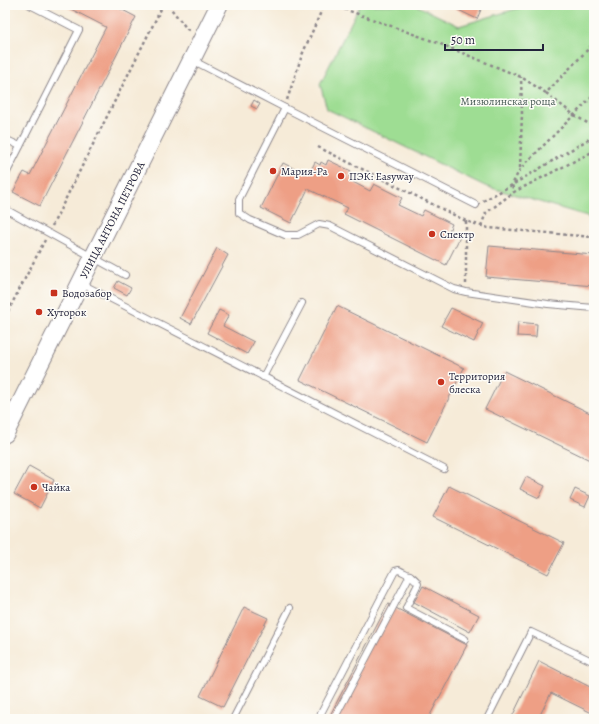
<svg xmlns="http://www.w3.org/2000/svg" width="599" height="724" font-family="Alegreya,serif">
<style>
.green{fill:#9edd93;stroke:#608067}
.building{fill:#ee9f85}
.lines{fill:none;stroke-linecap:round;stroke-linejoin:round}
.lane-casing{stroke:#8c868a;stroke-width:8}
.secondary-casing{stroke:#8c868a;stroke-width:19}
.path{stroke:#8c868a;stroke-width:2.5;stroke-dasharray:3 3;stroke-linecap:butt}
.lane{stroke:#fff;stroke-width:6}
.secondary{stroke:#fff;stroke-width:17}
.poi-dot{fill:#c8321e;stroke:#fdfcf7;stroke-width:1.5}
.labels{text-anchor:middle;stroke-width:3;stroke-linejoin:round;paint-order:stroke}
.park-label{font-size:11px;fill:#475a55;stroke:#fdfcf7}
.poi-label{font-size:11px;fill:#22223b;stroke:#fdfcf7;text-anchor:start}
.street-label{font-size:11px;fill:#22223b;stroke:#fdfcf7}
</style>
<rect width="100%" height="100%" fill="#fdfcf7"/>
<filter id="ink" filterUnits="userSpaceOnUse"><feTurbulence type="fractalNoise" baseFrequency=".025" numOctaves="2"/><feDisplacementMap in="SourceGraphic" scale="8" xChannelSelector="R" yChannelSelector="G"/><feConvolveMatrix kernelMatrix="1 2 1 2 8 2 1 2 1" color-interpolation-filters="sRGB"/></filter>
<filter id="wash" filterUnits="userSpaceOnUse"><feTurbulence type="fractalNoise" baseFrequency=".012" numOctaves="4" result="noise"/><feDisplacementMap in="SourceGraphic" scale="16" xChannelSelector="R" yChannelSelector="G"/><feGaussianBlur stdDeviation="0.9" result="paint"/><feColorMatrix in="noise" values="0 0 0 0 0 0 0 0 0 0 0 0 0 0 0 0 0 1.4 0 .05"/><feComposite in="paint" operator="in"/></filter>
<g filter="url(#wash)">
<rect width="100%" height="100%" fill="#f6ebd8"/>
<polygon class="green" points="360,5 416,5 459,26 529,5 594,5 594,218 485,186 327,109 320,84"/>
<g id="blocks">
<g class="building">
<polygon points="63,5 113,5 136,17 40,206 13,192 24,172 30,175 106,27"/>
<polygon points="448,5 483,5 477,19"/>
<polygon points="254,100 260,104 257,109 251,106"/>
<polygon points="328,160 351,171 349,177 354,180 353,182 370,191 374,184 402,198 398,205 421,216 424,210 452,224 449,231 460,237 446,265 344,214 348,208 308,189 291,223 261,208 283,163 305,174 307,170 310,172 315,162 320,165 321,162 326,165"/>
<polygon points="489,246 594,255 594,286 486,277"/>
<polygon points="217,248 228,255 191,324 180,318"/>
<polygon points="118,281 131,288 127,295 114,288"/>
<polygon points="337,306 464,368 427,442 300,380"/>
<polygon points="451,308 483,323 474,342 441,326"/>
<polygon points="219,310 229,315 223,326 254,342 247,354 207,333"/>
<polygon points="518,322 537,324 536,337 517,336"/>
<polygon points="504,371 594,415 594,462 485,409"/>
<polygon points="29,466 54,480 40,508 14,494"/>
<polygon points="526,477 545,486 539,498 520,489"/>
<polygon points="449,486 564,543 548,574 433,517"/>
<polygon points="575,489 590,496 585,507 570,500"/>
<polygon points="423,586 479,615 470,632 414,602"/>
<polygon points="388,604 467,645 428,719 328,719"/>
<polygon points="244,607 268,618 223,707 200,696"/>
<polygon points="539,661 594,689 594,714 551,693 538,719 511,719"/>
</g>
</g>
</g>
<g filter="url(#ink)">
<use href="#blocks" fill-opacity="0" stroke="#8c868a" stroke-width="1"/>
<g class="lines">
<g class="lane-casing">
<g id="lane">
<polyline points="192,60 285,108 239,199 239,213 250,220 285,235 298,235 319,224 330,226 454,289 466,292 548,304 594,308"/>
<polyline points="285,108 476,205"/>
<polyline points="5,139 20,146"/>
<polyline points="5,176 79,30 30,5"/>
<polyline points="5,209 125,275"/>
<polyline points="82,284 444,469"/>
<polyline points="263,377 302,303"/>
<polyline points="233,719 290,608"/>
<path d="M318,719L395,571L399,570C406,574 415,576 418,584L406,608L465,639"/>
<polyline points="334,719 410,575"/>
<polyline points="487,719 531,632 594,662"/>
</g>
</g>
<g class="secondary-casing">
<polyline id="secondary" points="5,434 219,5"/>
</g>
<g class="path">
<polyline points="168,5 187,29 190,31"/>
<polyline points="333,5 438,43 521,77 546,93 594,43"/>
<polyline points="546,93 574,115 594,127"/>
<polyline points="287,100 302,55 324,5"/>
<polyline points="594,136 512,185 514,192 594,151"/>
<polyline points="318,147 466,221 488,228 594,237"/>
<polyline points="520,168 522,113 521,77"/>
<polyline points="483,201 512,185 520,169 594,95"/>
<polyline points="466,221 466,284"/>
<polyline points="52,226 163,5"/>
<polyline points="481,226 486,213 514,192"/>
<polyline points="5,317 45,240"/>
</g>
<use href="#lane" class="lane"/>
<use href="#secondary" class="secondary"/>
</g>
</g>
<g class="poi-dot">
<circle cx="273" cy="171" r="4"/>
<circle cx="341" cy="176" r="4"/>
<circle cx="432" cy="234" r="4"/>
<rect x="50" y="289" width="8" height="8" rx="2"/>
<circle cx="39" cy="312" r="4"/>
<circle cx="441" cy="382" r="4"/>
<circle cx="34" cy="487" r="4"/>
</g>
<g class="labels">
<g class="park-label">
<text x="508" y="105">Мизюлинская роща</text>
</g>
<g class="poi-label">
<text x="281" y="175">Мария-Ра</text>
<text x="349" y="180">ПЭК: Easyway</text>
<text x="440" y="238">Спектр</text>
<text x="62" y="297">Водозабор</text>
<text x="47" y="316">Хуторок</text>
<text x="449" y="380">Территория<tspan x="449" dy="13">блеска</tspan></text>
<text x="42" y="491">Чайка</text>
</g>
<g class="street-label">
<text transform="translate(112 220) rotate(-63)" y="4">УЛИЦА АНТОНА ПЕТРОВА</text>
</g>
</g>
<rect width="599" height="724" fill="none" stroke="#fdfcf7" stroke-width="20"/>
<path d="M445 44v6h98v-6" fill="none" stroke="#22223b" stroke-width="2"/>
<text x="451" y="44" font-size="12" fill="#22223b" stroke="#fdfcf7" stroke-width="3" paint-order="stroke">50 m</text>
</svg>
